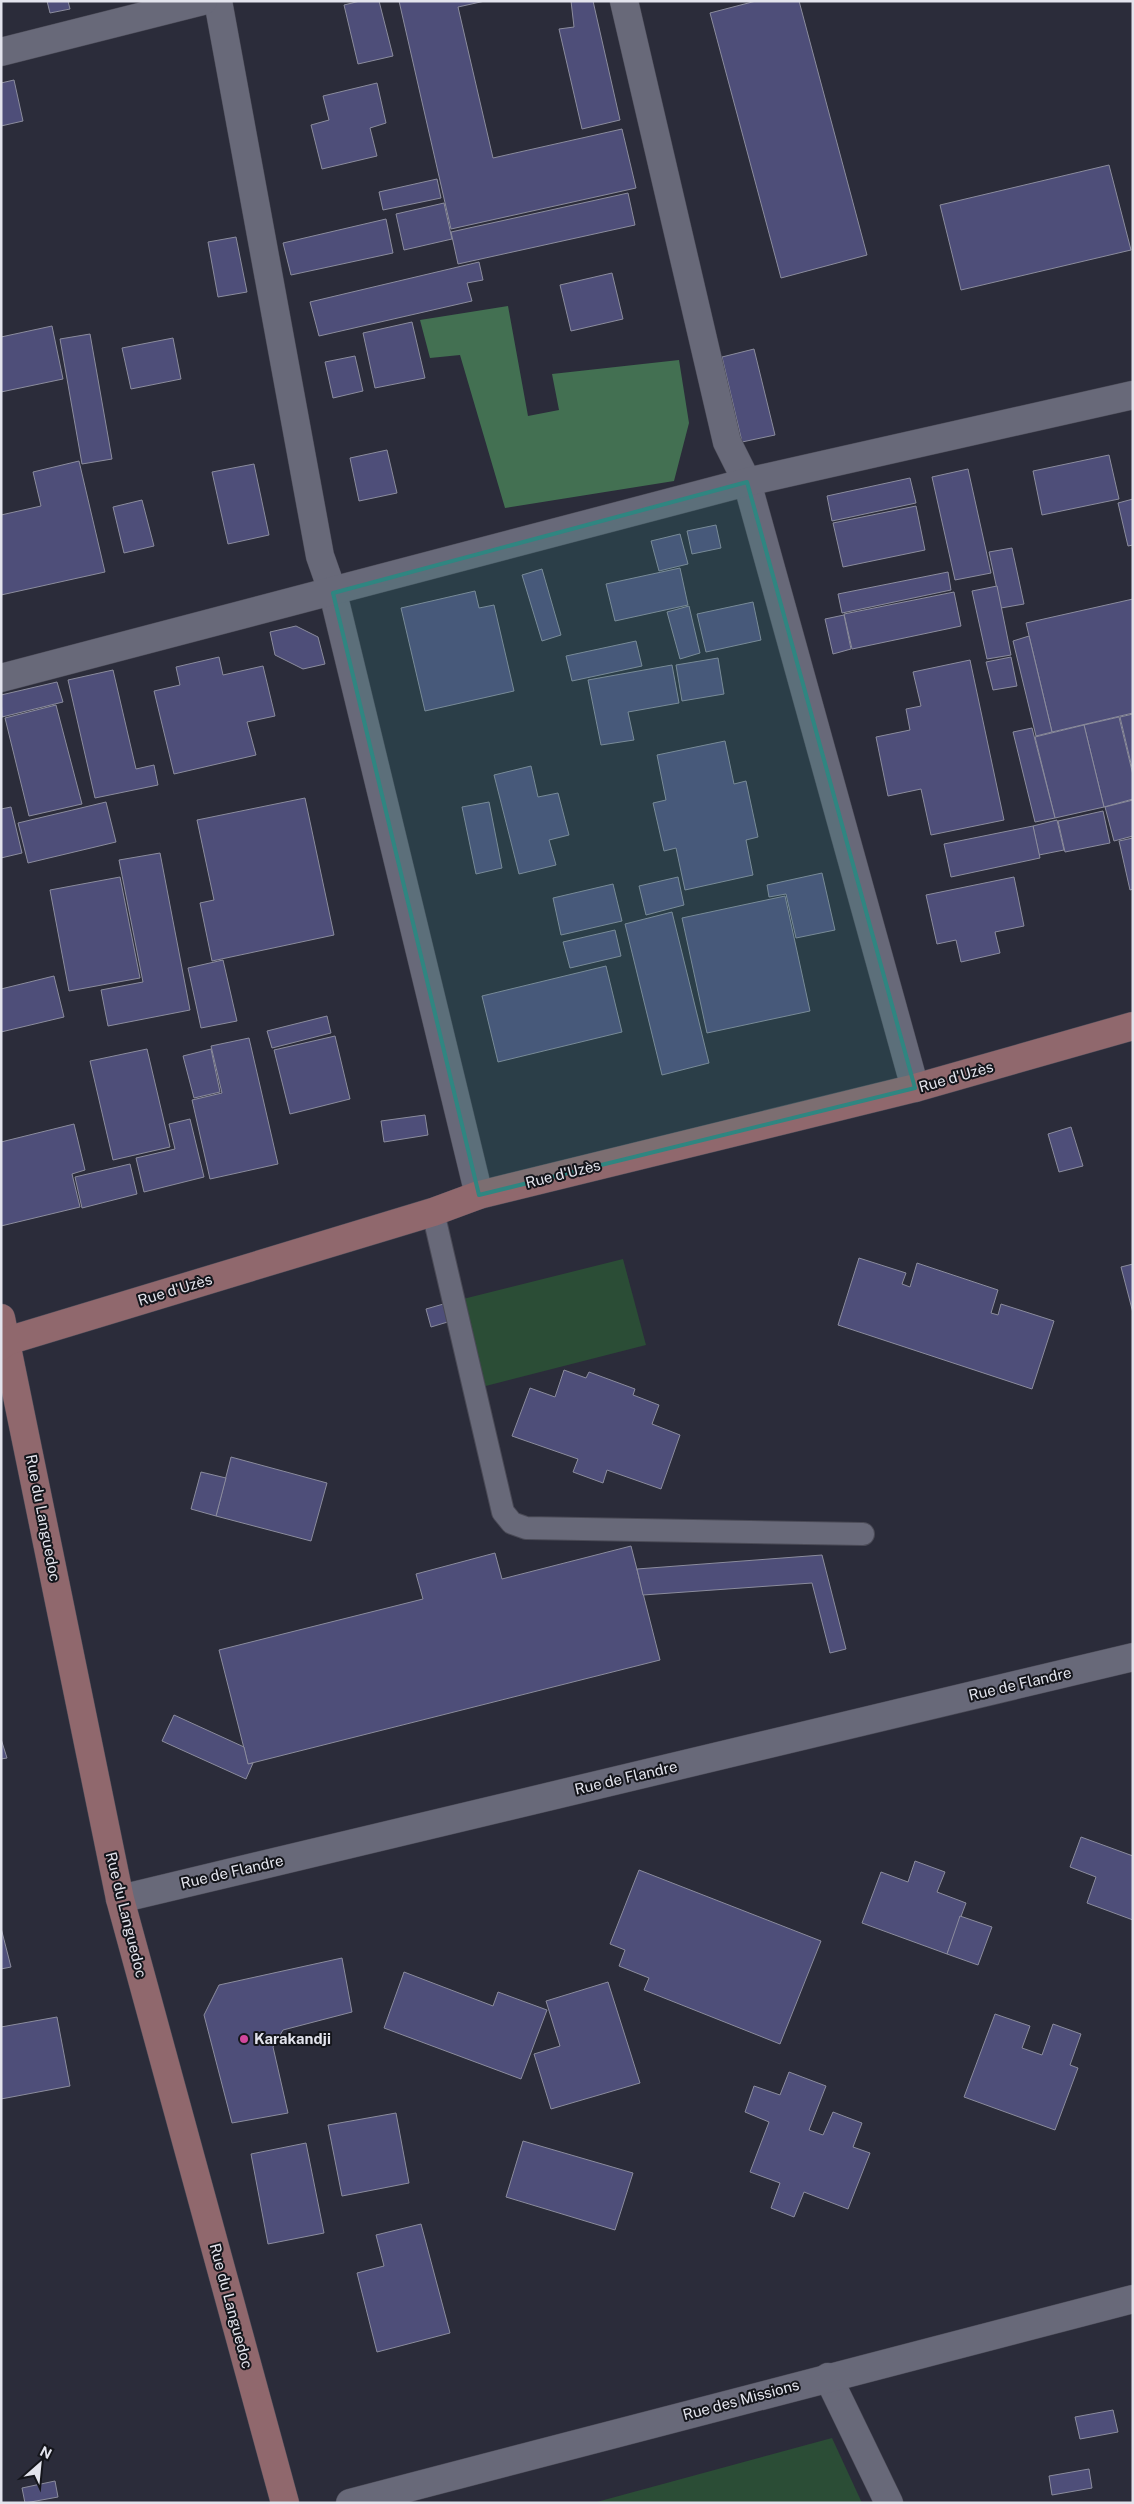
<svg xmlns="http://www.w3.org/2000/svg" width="1134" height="2504" font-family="'Public Sans',sans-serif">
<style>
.green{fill:#2b4d36}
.forest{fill:#437052}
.building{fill:#4e4e79;stroke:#8b8c9d}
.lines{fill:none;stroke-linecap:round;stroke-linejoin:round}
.lane-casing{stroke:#4a4a56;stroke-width:24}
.street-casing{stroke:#4a4a56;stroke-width:29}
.secondary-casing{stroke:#4a4a56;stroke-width:29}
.lane{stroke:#686979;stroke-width:22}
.street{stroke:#686979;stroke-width:28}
.secondary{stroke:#90686d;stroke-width:28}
.marked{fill:#2f8681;fill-opacity:0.2;stroke:#2f8681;stroke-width:4;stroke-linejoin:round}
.hotel-dot{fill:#d1479c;stroke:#14151b;stroke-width:2}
.labels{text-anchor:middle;stroke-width:4;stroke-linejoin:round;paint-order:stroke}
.street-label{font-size:15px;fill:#e3e4ed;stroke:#14151b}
.poi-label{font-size:15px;font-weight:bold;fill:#e3e4ed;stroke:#14151b;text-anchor:start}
</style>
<rect width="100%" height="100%" fill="#2b2c3a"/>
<g class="green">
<polygon points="623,1259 646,1345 474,1389 451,1302"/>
<polygon points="832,2438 862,2503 593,2503"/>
</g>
<polygon class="forest" points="508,306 528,416 559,410 552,374 679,360 689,423 674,481 505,508 460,355 430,358 420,320"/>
<g class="building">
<polygon points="47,1 68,1 70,9 50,13"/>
<polygon points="360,1 379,1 393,56 358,64 344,5"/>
<polygon points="399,1 485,1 458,7 493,158 622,129 636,188 451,229"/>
<polygon points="571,1 593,1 620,120 582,129 559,29 574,27"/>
<polygon points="756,1 799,1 867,255 781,278 710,13"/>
<polygon points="14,80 23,121 1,126 1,83"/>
<polygon points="377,83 386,123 370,128 377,156 322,169 311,125 329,120 323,96"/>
<polygon points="1109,165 1131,250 961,290 940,205"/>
<polygon points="437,179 441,198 383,210 379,192"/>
<polygon points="628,193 635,225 458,264 451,232"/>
<polygon points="444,203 452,239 404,250 396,214"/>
<polygon points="386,219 393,253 291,275 283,243"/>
<polygon points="236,237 247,292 218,297 208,242"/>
<polygon points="479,262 483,280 467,283 472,301 319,336 310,302"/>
<polygon points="612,273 623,319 571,331 560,285"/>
<polygon points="412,322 425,378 375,388 363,333"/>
<polygon points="52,326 63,379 1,392 1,337"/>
<polygon points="90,334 112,459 82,464 60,339"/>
<polygon points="173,338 181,379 131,389 122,348"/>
<polygon points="754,349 775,435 742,442 722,357"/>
<polygon points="355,356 363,391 333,398 325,362"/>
<polygon points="387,450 397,493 359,501 350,458"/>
<polygon points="1109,455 1119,499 1042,515 1033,471"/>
<polygon points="79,461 105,572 1,595 1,515 41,506 33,472"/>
<polygon points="254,464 269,535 228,544 212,472"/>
<polygon points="968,469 991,573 955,580 932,477"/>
<polygon points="910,478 916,503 832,521 827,496"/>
<polygon points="1133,499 1133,545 1128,546 1118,503"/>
<polygon points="142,500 154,546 124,553 113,507"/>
<polygon points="916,506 925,550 843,567 833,523"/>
<polygon points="716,525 721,548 692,554 687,531"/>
<polygon points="680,534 688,564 659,571 651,541"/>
<polygon points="1012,548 1024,604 1001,608 989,552"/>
<polygon points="680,568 688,605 615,621 606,584"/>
<polygon points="542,569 561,635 542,641 522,575"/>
<polygon points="948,572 951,590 842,613 838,594"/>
<polygon points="997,586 1011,655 987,659 972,591"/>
<polygon points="475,591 479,608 494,605 514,691 425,711 401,608"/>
<polygon points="954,592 961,626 852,649 844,614"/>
<polygon points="1133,599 1133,713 1052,732 1026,623"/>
<polygon points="753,602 761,640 706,652 697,614"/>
<polygon points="689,606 700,653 680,659 667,612"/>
<polygon points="844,615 851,649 833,654 825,619"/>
<polygon points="296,626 318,637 325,664 303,669 275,655 270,632"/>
<polygon points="1029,636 1052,732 1036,736 1013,641"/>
<polygon points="636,641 642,666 572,681 566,656"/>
<polygon points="219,657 223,675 263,666 275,716 247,722 256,755 174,774 154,691 180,685 176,667"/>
<polygon points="1011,657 1017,686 993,690 986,662"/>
<polygon points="718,658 724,694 682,701 676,665"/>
<polygon points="970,660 1004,820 931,835 921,789 888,796 876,737 910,730 906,709 921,706 913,672"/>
<polygon points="672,665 679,703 628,712 634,740 601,745 588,680"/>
<polygon points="113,670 136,769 154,765 158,785 95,798 68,680"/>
<polygon points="57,682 63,702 2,717 1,695"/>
<polygon points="56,705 82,804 29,816 5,718"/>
<polygon points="1133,714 1133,772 1120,717"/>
<polygon points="1119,717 1133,775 1133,799 1104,807 1084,725"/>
<polygon points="1084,725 1104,807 1055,818 1035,737"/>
<polygon points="1032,728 1055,818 1035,822 1013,732"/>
<polygon points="725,741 734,784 746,781 758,837 746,840 753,875 685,890 676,848 664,851 653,803 666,800 657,755"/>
<polygon points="531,766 538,797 558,793 569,835 549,840 556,865 519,874 494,775"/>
<polygon points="305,798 334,935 212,961 200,903 214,900 197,820"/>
<polygon points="1133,800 1133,836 1114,841 1105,807"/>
<polygon points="106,802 116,842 28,863 18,823"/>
<polygon points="489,802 502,868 476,874 462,807"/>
<polygon points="11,807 22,853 1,858 1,809"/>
<polygon points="1103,811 1110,843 1065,852 1058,821"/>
<polygon points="1057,820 1064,850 1039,855 1033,826"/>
<polygon points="1033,826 1040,858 951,877 944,844"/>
<polygon points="1133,838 1133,889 1130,890 1119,841"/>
<polygon points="160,853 190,1010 108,1026 101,990 143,982 119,860"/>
<polygon points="822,873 835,930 796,938 786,894 769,897 767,885"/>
<polygon points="120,877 140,978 69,991 50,890"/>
<polygon points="678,877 684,905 646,915 639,886"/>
<polygon points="1014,877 1024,926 995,932 1000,953 961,962 956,940 937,944 926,895"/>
<polygon points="613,884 622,921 561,935 553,898"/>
<polygon points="785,896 810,1011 707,1033 682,918"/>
<polygon points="672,912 709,1063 662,1075 625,924"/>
<polygon points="615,930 621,956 570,968 563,942"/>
<polygon points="223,960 237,1021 201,1028 188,968"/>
<polygon points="606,966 622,1032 498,1062 482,996"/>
<polygon points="54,976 64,1017 1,1032 1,989"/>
<polygon points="327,1016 331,1033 272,1048 267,1031"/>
<polygon points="335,1036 350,1099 290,1114 274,1050"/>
<polygon points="249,1038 278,1164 210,1179 192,1100 222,1093 211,1046"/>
<polygon points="147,1049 170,1147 113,1160 90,1061"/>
<polygon points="211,1049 220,1092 194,1098 183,1056"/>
<polygon points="425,1115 428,1135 384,1142 381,1121"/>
<polygon points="190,1119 204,1177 144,1192 136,1158 175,1149 169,1124"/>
<polygon points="74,1124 85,1170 72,1174 80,1207 1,1226 1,1142"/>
<polygon points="1071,1127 1083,1166 1059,1172 1048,1134"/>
<polygon points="130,1164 137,1194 82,1208 75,1177"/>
<polygon points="859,1258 906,1273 902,1284 910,1287 917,1263 998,1290 991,1313 998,1315 1001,1304 1054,1321 1032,1389 838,1325"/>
<polygon points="1133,1264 1133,1313 1121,1267"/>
<polygon points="447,1303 451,1321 431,1327 426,1309"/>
<polygon points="564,1370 586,1378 589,1372 635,1389 633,1395 659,1405 652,1424 680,1435 661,1489 607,1470 603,1483 573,1472 578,1459 512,1436 530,1388 555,1397"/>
<polygon points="231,1457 327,1483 311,1541 216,1516"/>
<polygon points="201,1472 226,1478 216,1516 191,1509"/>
<polygon points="631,1546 660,1660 248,1764 219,1650 423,1599 416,1574 495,1553 502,1579"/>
<polygon points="822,1555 846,1649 830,1653 812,1583 643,1595 637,1569"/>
<polygon points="174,1715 244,1747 248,1764 253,1763 246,1779 162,1741"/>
<polygon points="1,1739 7,1758 1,1759"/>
<polygon points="1081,1837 1133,1856 1133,1920 1087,1903 1096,1877 1070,1867"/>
<polygon points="915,1861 945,1872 937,1892 966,1903 947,1954 862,1923 881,1872 908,1882"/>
<polygon points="639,1870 821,1941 780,2044 644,1990 649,1978 619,1966 625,1950 610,1944"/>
<polygon points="960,1916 992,1927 978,1965 947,1954"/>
<polygon points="1,1928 11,1967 1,1969"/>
<polygon points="342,1958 352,2012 283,2030 273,2047 288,2113 232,2123 204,2015 219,1985"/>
<polygon points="404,1972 493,2006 498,1992 547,2010 521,2079 384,2028"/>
<polygon points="608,1982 640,2083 551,2109 534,2054 560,2046 546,2001"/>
<polygon points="995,2014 1030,2026 1022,2048 1042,2055 1053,2024 1081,2034 1070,2065 1078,2068 1055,2130 964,2097"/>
<polygon points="57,2017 70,2086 1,2099 1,2027"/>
<polygon points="789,2072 826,2086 809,2130 823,2135 833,2112 862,2123 853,2147 870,2153 848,2209 804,2192 794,2217 771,2208 780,2183 750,2172 769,2122 745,2112 754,2086 780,2095"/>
<polygon points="396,2113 409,2183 342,2196 328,2125"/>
<polygon points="523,2141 633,2173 615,2230 506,2197"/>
<polygon points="306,2143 324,2233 268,2244 251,2154"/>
<polygon points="421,2224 450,2333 377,2352 357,2273 384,2266 376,2235"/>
<polygon points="1113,2410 1118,2432 1080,2439 1075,2417"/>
<polygon points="1089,2469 1092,2488 1052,2495 1049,2476"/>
<polygon points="55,2481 58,2497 25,2503 22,2488"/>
</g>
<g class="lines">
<g class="lane-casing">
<polyline id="lane" points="433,1212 503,1512 512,1523 526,1528 863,1534"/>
</g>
<g class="street-casing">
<g id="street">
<polyline points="218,1 320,556 333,593 479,1195"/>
<polyline points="624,1 727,442 747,482 915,1088"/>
<polyline points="1,52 203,1"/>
<polyline points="1,678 747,482 1133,395"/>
<polyline points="120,1899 1133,1657"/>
<polyline points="828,2377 889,2503"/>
<polyline points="350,2503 1133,2299"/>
</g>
</g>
<g class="secondary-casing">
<g id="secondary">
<polyline points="1,1318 120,1899 285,2503"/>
<polyline points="1,1346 7,1341 433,1212 479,1195 915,1088 1133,1026"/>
</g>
</g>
<use href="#lane" class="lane"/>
<use href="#street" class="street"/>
<use href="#secondary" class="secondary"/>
</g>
<path class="marked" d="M747,482L915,1088L479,1195L333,593Z"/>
<circle class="hotel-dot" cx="244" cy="2039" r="5"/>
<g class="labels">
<g class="street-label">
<text transform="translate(956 1077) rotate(-16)" y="5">Rue d'Uzès</text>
<text transform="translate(563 1174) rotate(-14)" y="5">Rue d'Uzès</text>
<text transform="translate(175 1290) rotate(-17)" y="5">Rue d'Uzès</text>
<text transform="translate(43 1518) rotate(79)" y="5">Rue du Languedoc</text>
<text transform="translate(1020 1684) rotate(-13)" y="5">Rue de Flandre</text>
<text transform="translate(626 1778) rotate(-13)" y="5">Rue de Flandre</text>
<text transform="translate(232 1872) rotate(-13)" y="5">Rue de Flandre</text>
<text transform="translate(126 1915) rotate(76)" y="5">Rue du Languedoc</text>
<text transform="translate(231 2306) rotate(75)" y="5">Rue du Languedoc</text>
<text transform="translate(741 2400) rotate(-15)" y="5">Rue des Missions</text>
</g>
<g class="poi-label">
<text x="254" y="2044">Karakandji</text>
</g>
</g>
<rect width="1134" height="2504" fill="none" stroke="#e3e4ed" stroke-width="5"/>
<g transform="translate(40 2464) rotate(27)" stroke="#14151b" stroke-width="4" paint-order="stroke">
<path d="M0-4L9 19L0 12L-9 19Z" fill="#e3e4ed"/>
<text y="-8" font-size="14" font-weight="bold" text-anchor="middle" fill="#e3e4ed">N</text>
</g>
</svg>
